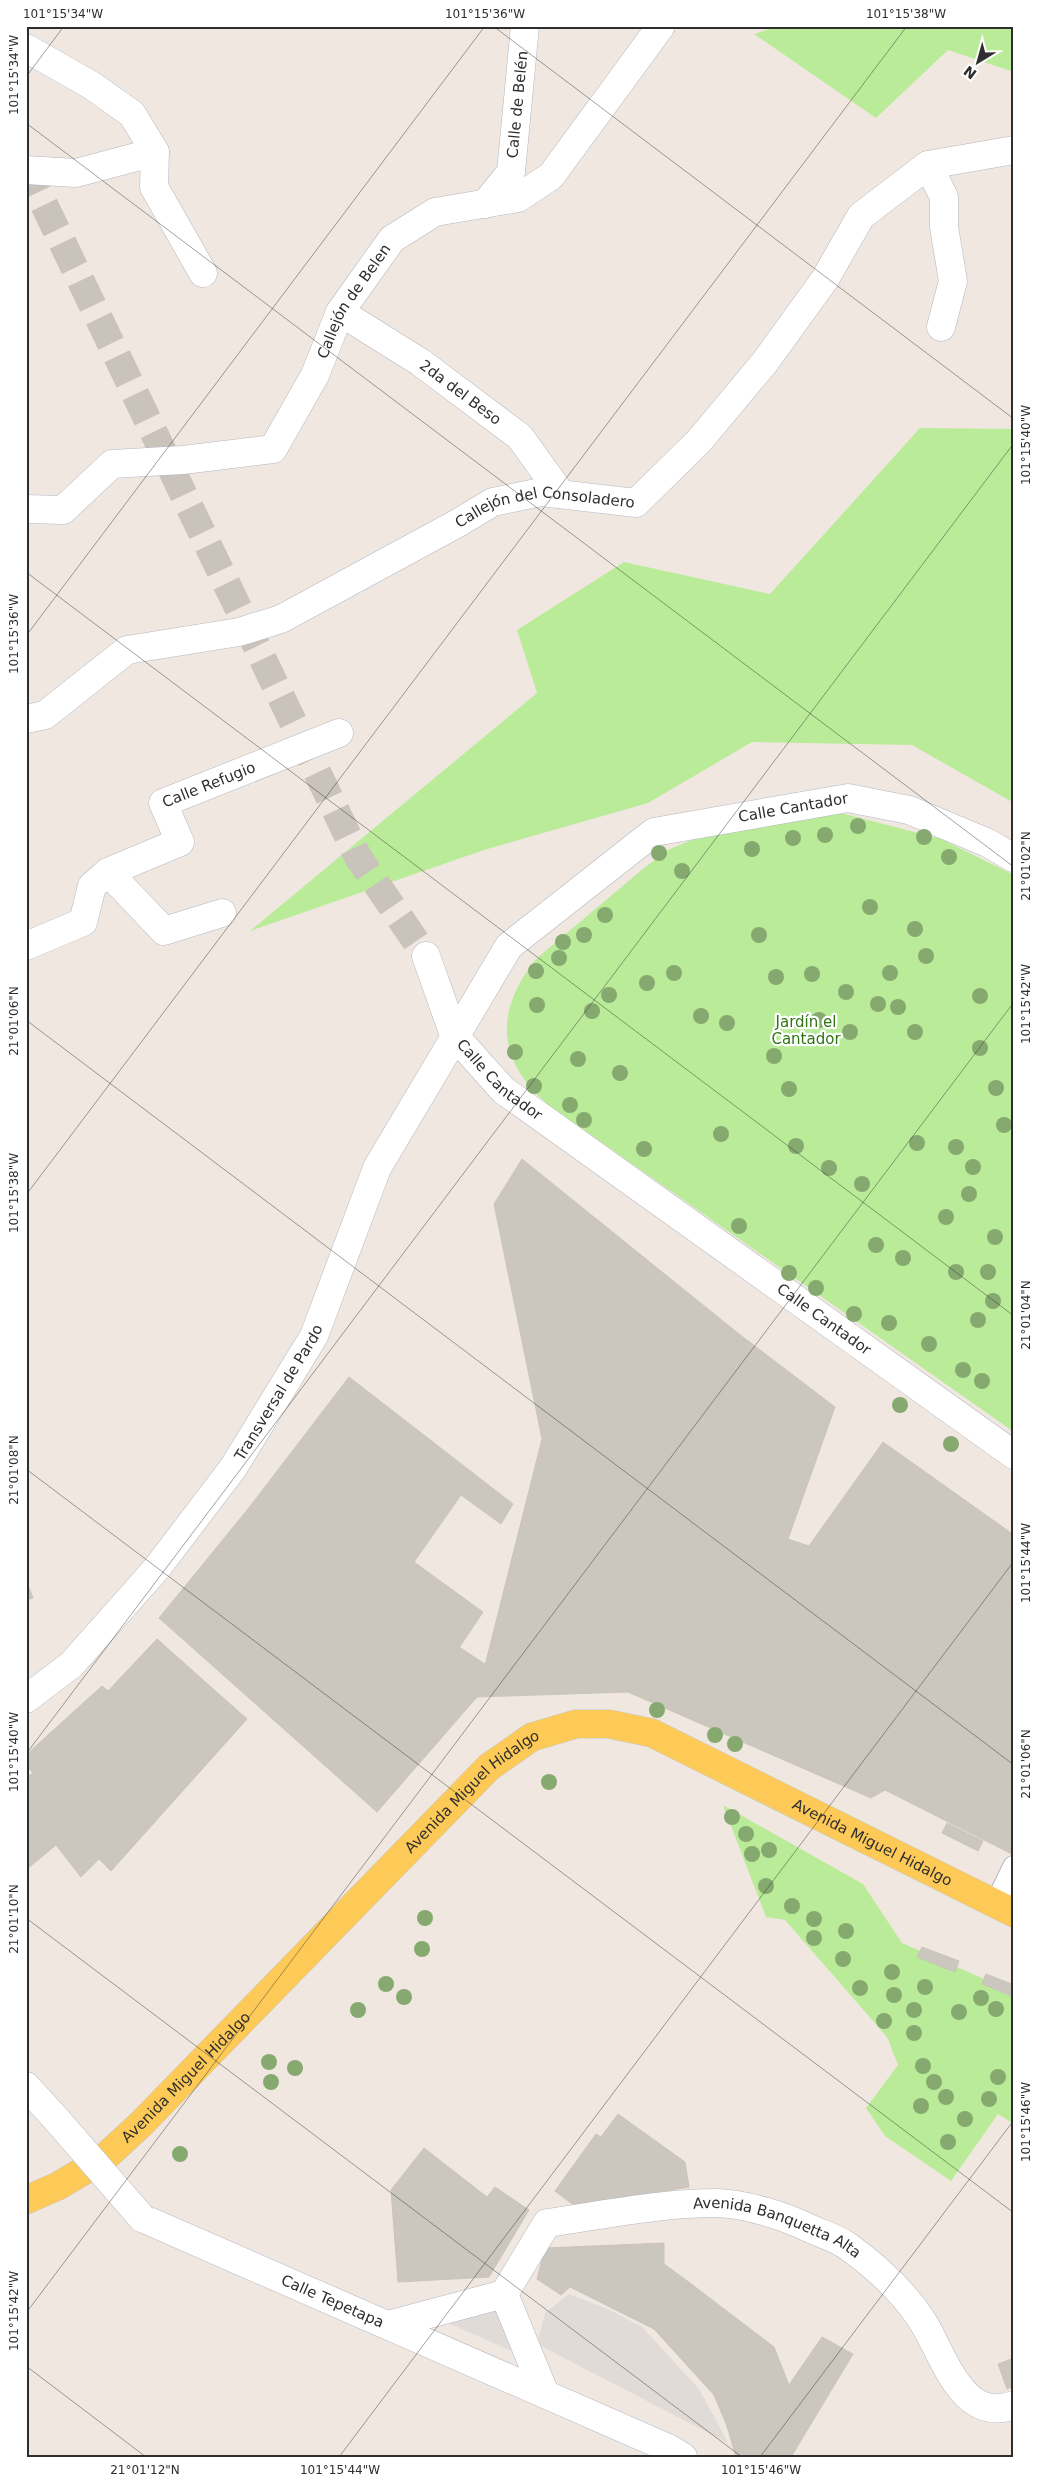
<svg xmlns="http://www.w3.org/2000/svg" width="1040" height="2483" font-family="'DejaVu Sans',sans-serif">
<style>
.green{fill:#baeb98}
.plaza{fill:#e0dbd7}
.building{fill:#cbc6be;stroke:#ccc4b8}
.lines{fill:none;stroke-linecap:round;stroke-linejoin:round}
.minor-tunnel{stroke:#c9c3bc;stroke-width:28;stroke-dasharray:28 14;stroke-linecap:butt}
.service-casing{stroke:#b3b7c2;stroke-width:24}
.pedestrian-casing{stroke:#b3b7c2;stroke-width:29}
.minor-casing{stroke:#b3b7c2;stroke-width:29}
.primary-casing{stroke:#c9c9c9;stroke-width:29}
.service{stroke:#fff;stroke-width:22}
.pedestrian{stroke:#fff;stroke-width:28}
.minor{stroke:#fff;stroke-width:28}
.primary{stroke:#feca57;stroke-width:28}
.minor-bridge-casing{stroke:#b3b7c2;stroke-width:29;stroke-linecap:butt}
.minor-bridge{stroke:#fff;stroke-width:28}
.tree{fill:#86a970}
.ticks{fill:none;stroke:#2e2e2e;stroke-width:1;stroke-opacity:0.45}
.labels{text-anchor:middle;stroke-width:4.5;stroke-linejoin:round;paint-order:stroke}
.street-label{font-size:15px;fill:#2e2e2e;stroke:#fff}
.park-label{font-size:15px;fill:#2f7514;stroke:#fff}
.neatline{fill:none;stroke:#2e2e2e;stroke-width:2}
.ticks-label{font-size:12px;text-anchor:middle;fill:#2e2e2e}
</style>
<rect width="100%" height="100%" fill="#f0e8e0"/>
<g class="green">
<polygon points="778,26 1014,26 1014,72 948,50 876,118 754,34"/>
<polygon points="920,428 1014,429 1014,803 912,745 752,742 648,803 484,850 250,931 537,693 517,630 624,562 770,594"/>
<path d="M841,813L941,839L1014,875V1432L547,1104C497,1060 494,1011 536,959L644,868L670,849L699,837Z"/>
<polygon points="723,1805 863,1884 902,1943 1014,1992 1014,2124 998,2114 951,2181 885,2136 866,2108 898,2065 887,2037 785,1920 766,1917"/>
</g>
<g class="plaza">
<polygon points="569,2294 608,2309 642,2327 699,2389 728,2443 537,2344 545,2313"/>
<polygon points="496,2306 512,2351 448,2323"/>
</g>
<g class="building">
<polygon points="522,1159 739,1334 628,1692 477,1697 542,1439 494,1204"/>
<polygon points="739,1334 835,1407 788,1539 809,1546 883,1442 1014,1535 1014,1598 885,1790 871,1798 628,1692"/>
<polygon points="349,1377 513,1504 501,1524 461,1495 414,1562 483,1612 459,1648 248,1509"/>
<polygon points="248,1509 485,1664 477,1697 377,1812 159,1618"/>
<polygon points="26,1580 33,1598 26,1600"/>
<polygon points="1014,1598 1014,1855 885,1790"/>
<polygon points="157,1639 247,1719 111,1871 99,1859 81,1877 56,1845 27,1869 26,1778 33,1773 26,1766 26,1755 102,1686 108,1691"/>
<polygon points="947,1823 983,1841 978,1851 942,1833"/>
<polygon points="922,1947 959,1961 955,1972 917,1957"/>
<polygon points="986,1974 1014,1985 1014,1997 982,1984"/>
<polygon points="618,2114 685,2162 689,2187 575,2206 555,2191 596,2134 601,2137"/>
<polygon points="424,2148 487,2197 495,2187 529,2210 489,2277 398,2282 391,2190"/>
<polygon points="664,2243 664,2264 690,2283 654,2329 570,2287 561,2295 537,2279 545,2248"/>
<polygon points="690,2283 774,2347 714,2395 654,2329"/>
<polygon points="822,2337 853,2354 791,2457 736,2457 727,2426 789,2385"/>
<polygon points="774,2347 789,2385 727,2426 714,2395"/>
<polygon points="1014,2358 1014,2386 1007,2389 998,2364"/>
</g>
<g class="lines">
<polyline class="minor-tunnel" points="26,167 358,857 426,956"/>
<g class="service-casing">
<polyline id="service" points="996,1904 1014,1867"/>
</g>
<g class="pedestrian-casing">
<g id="pedestrian">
<polyline points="26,48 91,85 132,114 155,152 154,187 203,273"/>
<polyline points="928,165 944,197 944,227 953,281 941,327"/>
<polyline points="26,170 76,173 155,152"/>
<path id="s1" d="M340,312L420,362L520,437L561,494"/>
<path id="s2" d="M26,719L45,715L127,650L239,632L281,619L458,523L493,502L541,492L636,503L699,441L765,362L825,279L861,216L928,165L1014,150"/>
<path id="s3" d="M222,913L164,931L108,872L180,842L163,803L339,733"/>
<polyline points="26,946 83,922 92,886 108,872"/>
</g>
</g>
<g class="minor-casing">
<g id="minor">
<path id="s4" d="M485,204L511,172L525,26"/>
<path id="s5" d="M26,509L63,510L112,464L183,460L273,449L315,375L340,312L392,239L435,212L518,198L551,176L661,26"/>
<path id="s6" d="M426,956L454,1035L503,1090L1014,1455"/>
<path id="s7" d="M26,1699L71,1665L157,1568L233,1468L314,1336L377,1168L509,946L654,832L848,798L909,810L988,843L1014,858"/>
<polyline points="26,2086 57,2120"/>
<path id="s8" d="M142,2218L668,2448L683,2457"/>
<polyline points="504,2294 545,2394"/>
<path id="s9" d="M388,2325L504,2294L547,2223C603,2215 660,2203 717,2203C746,2204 785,2216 811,2229C822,2234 836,2238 846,2245C874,2265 902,2290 921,2319C943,2351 960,2425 1014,2405"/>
</g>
</g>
<g class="primary-casing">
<g id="primary">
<path id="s10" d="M26,2200L58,2186L102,2160L140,2125L489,1767L532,1737L576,1724H609L652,1733L1014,1913"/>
</g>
</g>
<use href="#service" class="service"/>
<use href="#pedestrian" class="pedestrian"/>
<use href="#minor" class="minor"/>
<use href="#primary" class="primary"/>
<g class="minor-bridge-casing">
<polyline id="minor-bridge" points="57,2120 142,2218"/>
</g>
<use href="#minor-bridge" class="minor-bridge"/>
</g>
<g class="tree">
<circle cx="858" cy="826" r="8"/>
<circle cx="825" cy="835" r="8"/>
<circle cx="924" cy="837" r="8"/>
<circle cx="793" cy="838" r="8"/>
<circle cx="752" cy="849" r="8"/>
<circle cx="659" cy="853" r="8"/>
<circle cx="949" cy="857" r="8"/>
<circle cx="682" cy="871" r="8"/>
<circle cx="870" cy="907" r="8"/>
<circle cx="605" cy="915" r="8"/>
<circle cx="915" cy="929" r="8"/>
<circle cx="584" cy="935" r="8"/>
<circle cx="759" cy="935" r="8"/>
<circle cx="563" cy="942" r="8"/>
<circle cx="926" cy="956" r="8"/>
<circle cx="559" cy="958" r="8"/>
<circle cx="536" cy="971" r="8"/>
<circle cx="674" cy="973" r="8"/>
<circle cx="890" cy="973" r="8"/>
<circle cx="812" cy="974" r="8"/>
<circle cx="776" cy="977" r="8"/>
<circle cx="647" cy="983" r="8"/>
<circle cx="846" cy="992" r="8"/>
<circle cx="609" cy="995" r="8"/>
<circle cx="980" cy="996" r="8"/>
<circle cx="878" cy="1004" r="8"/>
<circle cx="537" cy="1005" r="8"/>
<circle cx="898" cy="1007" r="8"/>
<circle cx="592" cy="1011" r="8"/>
<circle cx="701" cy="1016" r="8"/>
<circle cx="819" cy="1020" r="8"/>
<circle cx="727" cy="1023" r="8"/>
<circle cx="850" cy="1032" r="8"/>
<circle cx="915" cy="1032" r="8"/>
<circle cx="980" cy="1048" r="8"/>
<circle cx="515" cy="1052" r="8"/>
<circle cx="774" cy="1056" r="8"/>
<circle cx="578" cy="1059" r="8"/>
<circle cx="620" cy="1073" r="8"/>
<circle cx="534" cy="1086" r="8"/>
<circle cx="996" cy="1088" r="8"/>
<circle cx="789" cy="1089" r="8"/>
<circle cx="570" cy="1105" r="8"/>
<circle cx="584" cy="1120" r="8"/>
<circle cx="1004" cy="1125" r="8"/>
<circle cx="721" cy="1134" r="8"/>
<circle cx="917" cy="1143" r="8"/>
<circle cx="796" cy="1146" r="8"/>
<circle cx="956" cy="1147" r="8"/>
<circle cx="644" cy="1149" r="8"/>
<circle cx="973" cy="1167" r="8"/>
<circle cx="829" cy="1168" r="8"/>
<circle cx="862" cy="1184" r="8"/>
<circle cx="969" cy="1194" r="8"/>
<circle cx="946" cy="1217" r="8"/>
<circle cx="739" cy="1226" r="8"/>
<circle cx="995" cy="1237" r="8"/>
<circle cx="876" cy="1245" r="8"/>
<circle cx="903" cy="1258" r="8"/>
<circle cx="956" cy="1272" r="8"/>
<circle cx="988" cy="1272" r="8"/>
<circle cx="789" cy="1273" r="8"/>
<circle cx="816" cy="1288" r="8"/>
<circle cx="993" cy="1301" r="8"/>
<circle cx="854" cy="1314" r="8"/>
<circle cx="978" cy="1320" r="8"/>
<circle cx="889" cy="1323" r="8"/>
<circle cx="929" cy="1344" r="8"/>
<circle cx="963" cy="1370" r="8"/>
<circle cx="982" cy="1381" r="8"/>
<circle cx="900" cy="1405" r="8"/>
<circle cx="951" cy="1444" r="8"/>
<circle cx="657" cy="1710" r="8"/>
<circle cx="715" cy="1735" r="8"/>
<circle cx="735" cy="1744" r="8"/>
<circle cx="549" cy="1782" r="8"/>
<circle cx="732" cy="1817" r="8"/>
<circle cx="746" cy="1834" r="8"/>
<circle cx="769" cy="1850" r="8"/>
<circle cx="752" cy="1854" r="8"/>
<circle cx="766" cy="1886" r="8"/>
<circle cx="792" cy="1906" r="8"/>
<circle cx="425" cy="1918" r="8"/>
<circle cx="814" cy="1919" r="8"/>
<circle cx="846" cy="1931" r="8"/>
<circle cx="814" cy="1938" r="8"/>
<circle cx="422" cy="1949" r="8"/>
<circle cx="843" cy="1959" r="8"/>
<circle cx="892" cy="1972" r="8"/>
<circle cx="386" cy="1984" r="8"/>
<circle cx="925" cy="1987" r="8"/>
<circle cx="860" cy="1988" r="8"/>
<circle cx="894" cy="1995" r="8"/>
<circle cx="404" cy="1997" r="8"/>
<circle cx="981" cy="1998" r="8"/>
<circle cx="996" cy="2009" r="8"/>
<circle cx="358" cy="2010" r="8"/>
<circle cx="914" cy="2010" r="8"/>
<circle cx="959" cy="2012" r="8"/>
<circle cx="884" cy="2021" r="8"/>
<circle cx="914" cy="2033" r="8"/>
<circle cx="269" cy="2062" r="8"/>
<circle cx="923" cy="2066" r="8"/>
<circle cx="295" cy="2068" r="8"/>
<circle cx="998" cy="2077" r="8"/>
<circle cx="271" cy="2082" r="8"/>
<circle cx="934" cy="2082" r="8"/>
<circle cx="946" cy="2097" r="8"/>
<circle cx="989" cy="2099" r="8"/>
<circle cx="921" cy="2106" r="8"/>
<circle cx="965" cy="2119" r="8"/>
<circle cx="948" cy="2142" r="8"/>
<circle cx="180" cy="2154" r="8"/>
</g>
<path class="ticks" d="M493,26L1014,419M26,77L64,26M26,123L1014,867M26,572L1014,1316M26,636L485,26M26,1020L1014,1765M26,1195L907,26M26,1469L1014,2213M26,1754L1014,443M26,1918L742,2457M26,2313L1014,1002M26,2366L146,2457M339,2457L1014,1561M760,2457L1014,2120"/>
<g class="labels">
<g class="street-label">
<text dy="5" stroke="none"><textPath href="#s4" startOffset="109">Calle de Belén</textPath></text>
<text dy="5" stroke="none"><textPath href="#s5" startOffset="435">Callejón de Belen</textPath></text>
<text dy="5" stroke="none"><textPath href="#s1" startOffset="145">2da del Beso</textPath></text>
<text dy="5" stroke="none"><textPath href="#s2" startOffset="574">Callejón del Consoladero</textPath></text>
<text dy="5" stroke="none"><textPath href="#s3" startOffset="312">Calle Refugio</textPath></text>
<text dy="5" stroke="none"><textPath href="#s7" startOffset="1230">Calle Cantador</textPath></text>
<text dy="5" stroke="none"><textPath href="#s6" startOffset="148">Calle Cantador</textPath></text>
<text dy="5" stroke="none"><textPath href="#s6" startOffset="552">Calle Cantador</textPath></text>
<text dy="5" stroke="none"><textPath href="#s7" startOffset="400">Transversal de Pardo</textPath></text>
<text dy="5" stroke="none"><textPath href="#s10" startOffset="609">Avenida Miguel Hidalgo</textPath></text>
<text dy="5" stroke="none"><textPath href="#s10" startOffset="1059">Avenida Miguel Hidalgo</textPath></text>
<text dy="5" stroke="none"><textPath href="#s10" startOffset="204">Avenida Miguel Hidalgo</textPath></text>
<text dy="5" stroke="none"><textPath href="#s9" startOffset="439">Avenida Banquetta Alta</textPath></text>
<text dy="5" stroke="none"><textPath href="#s8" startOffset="208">Calle Tepetapa</textPath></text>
</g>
<g class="park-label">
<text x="806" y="1027">Jardín el<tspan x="806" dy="17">Cantador</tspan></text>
</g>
</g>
<rect width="1040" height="2483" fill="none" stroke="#ffffff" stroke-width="55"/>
<g transform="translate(978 62) rotate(217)" stroke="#ffffff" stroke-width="4" paint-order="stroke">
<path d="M0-4L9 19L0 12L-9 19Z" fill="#2e2e2e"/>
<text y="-8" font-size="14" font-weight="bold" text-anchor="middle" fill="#2e2e2e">N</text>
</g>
<rect x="28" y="28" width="984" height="2428" class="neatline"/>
<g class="ticks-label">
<text x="63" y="18">101°15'34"W</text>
<text x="485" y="18">101°15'36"W</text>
<text x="906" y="18">101°15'38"W</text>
<text transform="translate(14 75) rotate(-90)" y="4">101°15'34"W</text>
<text transform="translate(1026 445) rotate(-90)" y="4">101°15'40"W</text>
<text transform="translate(14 634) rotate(-90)" y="4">101°15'36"W</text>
<text transform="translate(1026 866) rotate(-90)" y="4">21°01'02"N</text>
<text transform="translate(1026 1004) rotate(-90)" y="4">101°15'42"W</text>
<text transform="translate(14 1021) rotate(-90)" y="4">21°01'06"N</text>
<text transform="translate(14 1193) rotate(-90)" y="4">101°15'38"W</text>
<text transform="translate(1026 1315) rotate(-90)" y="4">21°01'04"N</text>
<text transform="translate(14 1470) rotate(-90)" y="4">21°01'08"N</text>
<text transform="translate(1026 1563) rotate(-90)" y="4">101°15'44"W</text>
<text transform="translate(14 1752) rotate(-90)" y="4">101°15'40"W</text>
<text transform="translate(1026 1764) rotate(-90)" y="4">21°01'06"N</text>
<text transform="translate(14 1919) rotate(-90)" y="4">21°01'10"N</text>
<text transform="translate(1026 2122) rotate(-90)" y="4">101°15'46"W</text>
<text transform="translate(14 2311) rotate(-90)" y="4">101°15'42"W</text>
<text x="145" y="2474">21°01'12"N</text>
<text x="340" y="2474">101°15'44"W</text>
<text x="761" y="2474">101°15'46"W</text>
</g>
</svg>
